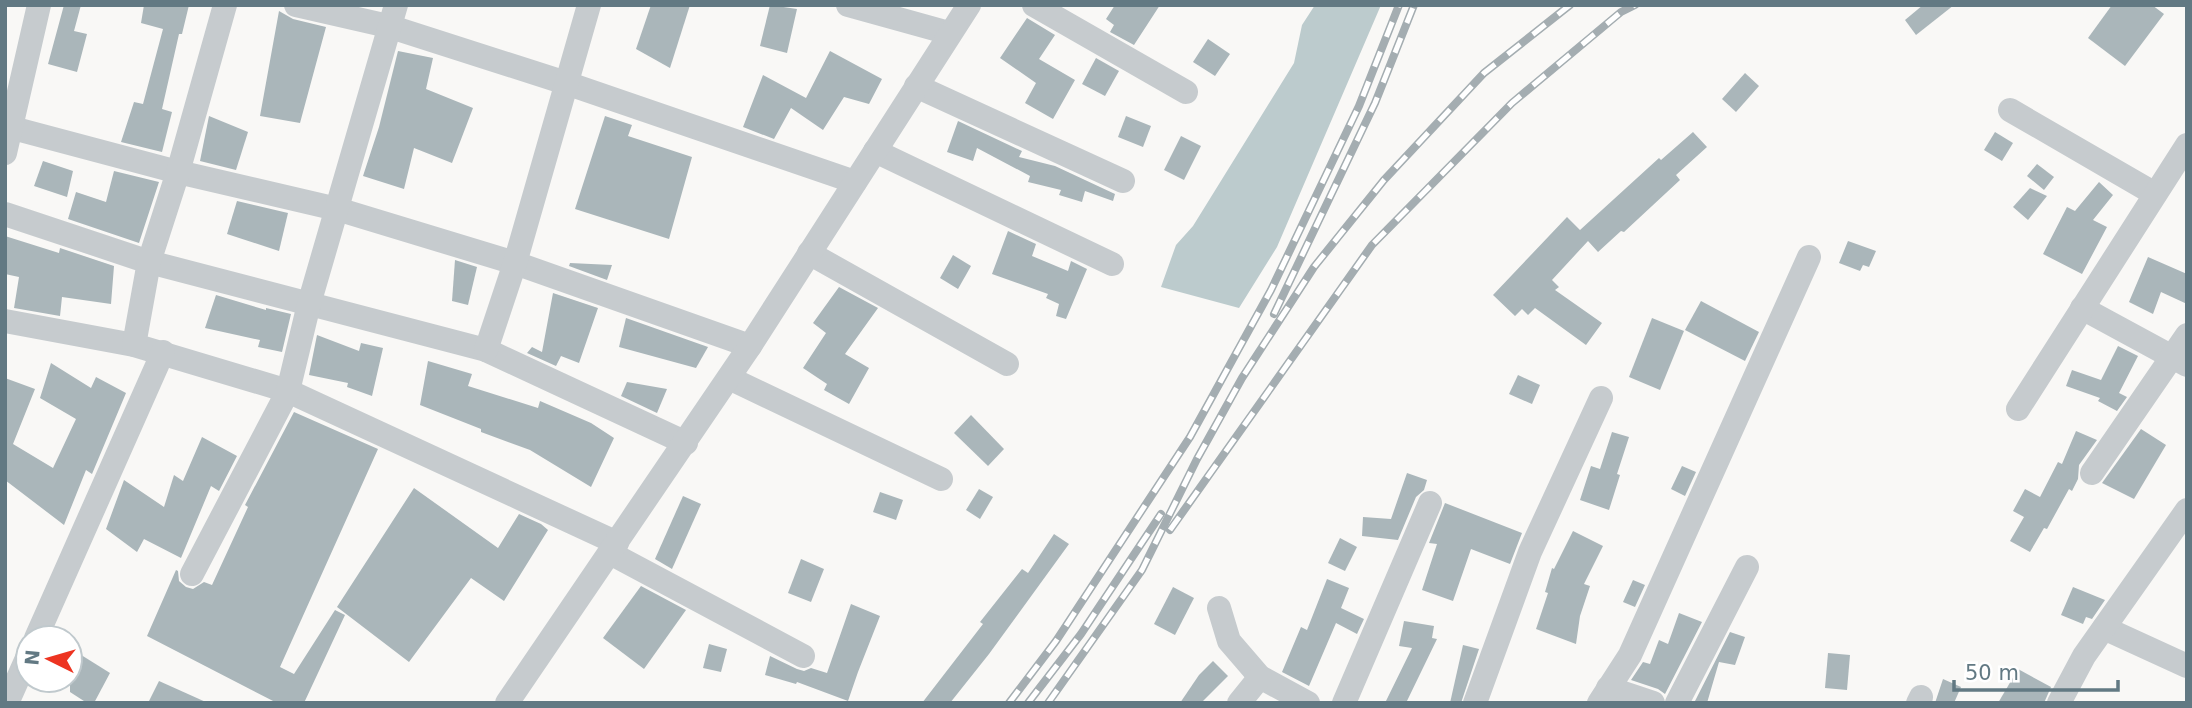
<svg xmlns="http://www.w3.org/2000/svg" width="2192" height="708" font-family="'DejaVu Sans',sans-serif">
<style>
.water{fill:#bccbcd}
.building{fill:#aab6ba}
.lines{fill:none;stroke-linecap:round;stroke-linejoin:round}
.minor{stroke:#c6cbce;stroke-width:24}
.rail-casing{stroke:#a4adb1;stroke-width:8}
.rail{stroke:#fff;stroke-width:5;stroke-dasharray:16;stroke-linecap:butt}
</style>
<rect width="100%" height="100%" fill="#f9f8f6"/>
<polygon class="water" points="1315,5 1381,5 1277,247 1239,308 1161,287 1176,245 1193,226 1294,63 1302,25"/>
<g class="building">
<polygon points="64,5 81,5 74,31 87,34 77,72 48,64"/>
<polygon points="144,5 189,5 182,34 179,34 162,109 172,112 162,152 121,142 134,102 143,104 163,29 141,23"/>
<polygon points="651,5 690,5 670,68 636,49"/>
<polygon points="770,5 797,9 787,53 760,46"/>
<polygon points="1115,5 1160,5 1134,45 1110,32 1114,25 1106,19"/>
<polygon points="1923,5 1954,5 1916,35 1905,20"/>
<polygon points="2112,5 2152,5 2164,14 2125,66 2088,38"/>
<polygon points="279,11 293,19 326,27 300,123 260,116"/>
<polygon points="1027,18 1055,35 1039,59 1075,80 1053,119 1025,103 1036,83 1000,58"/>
<polygon points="1208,39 1230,54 1215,76 1193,62"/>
<polygon points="398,51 433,58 426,89 473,108 452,163 414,148 404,189 363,176 379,127"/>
<polygon points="830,51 882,79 869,104 844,97 823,130 791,108 774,139 743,127 763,75 806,98"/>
<polygon points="1096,58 1119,71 1105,96 1082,84"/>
<polygon points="1745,73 1759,86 1736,112 1722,99"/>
<polygon points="209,116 248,132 236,170 200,161"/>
<polygon points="605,116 632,125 628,136 692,157 669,239 575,209"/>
<polygon points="1126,116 1151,126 1143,147 1118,137"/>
<polygon points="958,121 1022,151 1019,157 1055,166 1115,194 1113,201 1085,191 1082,202 1059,195 1061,190 1028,182 1030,176 977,148 973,161 947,152"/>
<polygon points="1693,132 1707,147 1676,175 1680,180 1624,232 1621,231 1598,252 1588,241 1552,280 1559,287 1555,290 1602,323 1586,345 1535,308 1528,315 1522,309 1515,316 1493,295 1567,217 1580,230 1659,158 1661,160"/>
<polygon points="1995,132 2013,143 2002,161 1984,150"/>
<polygon points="1181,136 1201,146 1184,180 1164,170"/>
<polygon points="43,161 73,171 67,197 34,186"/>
<polygon points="2037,164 2054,177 2044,190 2027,176"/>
<polygon points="114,171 159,182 139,243 68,219 76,192 106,202"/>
<polygon points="2099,182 2113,195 2093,220 2107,227 2082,274 2043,254 2067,207 2075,211"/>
<polygon points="2030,188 2047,196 2028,220 2013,207"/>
<polygon points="237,201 288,213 279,251 227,234"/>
<polygon points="1008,231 1036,244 1032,256 1068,271 1071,261 1087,269 1066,319 1056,316 1059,304 1046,298 1048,294 992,274"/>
<polygon points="5,236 59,253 60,248 114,266 111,304 62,297 60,316 14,308 19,277 5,274"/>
<polygon points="1848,241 1876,251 1869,267 1863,265 1860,271 1839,263"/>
<polygon points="953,255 971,266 958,289 940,278"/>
<polygon points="2148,257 2187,274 2187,304 2161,292 2153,314 2129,302"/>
<polygon points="455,260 477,267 468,305 452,301"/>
<polygon points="570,263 612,265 607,280 569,266"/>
<polygon points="839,287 878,308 845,354 869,368 849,404 824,390 827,384 803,368 826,333 813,323"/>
<polygon points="553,293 598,308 579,363 561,356 556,366 527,353 532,347 542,352"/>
<polygon points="216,295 266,310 266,308 291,314 282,352 258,347 260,340 205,328"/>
<polygon points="1701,301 1759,332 1745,361 1685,330"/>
<polygon points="626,318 708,347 696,368 619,347"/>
<polygon points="1652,318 1684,331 1660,390 1629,377"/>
<polygon points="317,335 359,351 361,343 383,348 372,396 347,387 348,383 309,375"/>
<polygon points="2118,346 2138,356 2119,393 2127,397 2117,411 2098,401 2100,398 2066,386 2072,370 2101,380"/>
<polygon points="428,361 472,374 468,386 538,408 540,401 591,423 614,438 591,487 530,450 481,432 481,429 420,405"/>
<polygon points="51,363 91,388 96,377 126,393 92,474 86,470 64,525 5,480 5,378 35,389 13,444 53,468 76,419 40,398"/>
<polygon points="1518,375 1540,385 1532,404 1509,394"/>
<polygon points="627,382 667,389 657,413 621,396"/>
<polygon points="294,412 378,449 280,667 294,674 335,610 345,615 304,703 277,703 147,636 176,570 178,571 179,581 186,587 193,589 204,582 212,585 248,507 245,505"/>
<polygon points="971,415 1004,449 988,466 954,433"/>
<polygon points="2141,429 2166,445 2134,499 2102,483"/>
<polygon points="2076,431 2097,440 2079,465 2078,479 2072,491 2069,489 2047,529 2044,528 2030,552 2010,541 2024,517 2013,511 2025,489 2040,497 2058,462 2062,464"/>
<polygon points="1612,432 1629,437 1617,474 1620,475 1609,510 1580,500 1591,466 1600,469"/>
<polygon points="202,437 237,456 219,491 211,486 181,558 144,539 137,552 106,529 124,480 164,507 174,475 183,481"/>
<polygon points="1682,466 1696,472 1685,496 1671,489"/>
<polygon points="1407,473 1427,480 1424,490 1416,497 1398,540 1362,536 1363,517 1391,519"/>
<polygon points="414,488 498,548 519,514 541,524 548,530 504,601 471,578 409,662 337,607"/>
<polygon points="979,489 993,497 980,519 966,510"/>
<polygon points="880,492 903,500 896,520 873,512"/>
<polygon points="683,496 701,504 672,569 655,559"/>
<polygon points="1445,503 1522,533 1510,564 1471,549 1453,601 1422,590 1437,544 1429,543"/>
<polygon points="1573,531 1603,546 1584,584 1590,586 1580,616 1576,644 1536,629 1548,593 1545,592 1552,568 1554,569"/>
<polygon points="1054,534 1069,544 989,654 950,703 922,703 983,624 980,622 1022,569 1028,573"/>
<polygon points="1340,538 1357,547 1345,571 1328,563"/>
<polygon points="801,559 824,569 811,602 788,593"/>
<polygon points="1327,579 1349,588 1341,608 1364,619 1357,634 1336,623 1309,686 1282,672 1301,627 1307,630"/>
<polygon points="1633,580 1645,585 1635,607 1623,602"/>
<polygon points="641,586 686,610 644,669 603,638"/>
<polygon points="1173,587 1194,598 1175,635 1154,624"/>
<polygon points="2073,587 2105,600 2092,619 2086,617 2083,624 2061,615"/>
<polygon points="851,604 880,616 858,672 848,701 797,682 796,684 765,675 770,656 797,669 804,671 811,668 827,673"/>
<polygon points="1679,613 1702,622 1665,694 1658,689 1631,680 1643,662 1650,664 1659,640 1668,644"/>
<polygon points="1404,621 1434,626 1432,638 1437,639 1406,703 1385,703 1412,648 1399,646"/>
<polygon points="1730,632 1745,637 1735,665 1719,662 1707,703 1694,703"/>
<polygon points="709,644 727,649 721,672 703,668"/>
<polygon points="1463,645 1479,649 1461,703 1450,703"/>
<polygon points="70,648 110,673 94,703 87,703 70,692"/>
<polygon points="1828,653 1850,655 1847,690 1825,688"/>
<polygon points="1213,661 1228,676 1201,703 1180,703 1199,675"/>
<polygon points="2018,669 2051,687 2044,703 1998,703"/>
<polygon points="1943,679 1961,687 1954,703 1935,703"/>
<polygon points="159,681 208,703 148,703"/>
</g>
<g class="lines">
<g class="minor">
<polyline points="296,5 388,26 566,83 855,182"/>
<polyline points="848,5 949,33"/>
<polyline points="1034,5 1186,92"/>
<polyline points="916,86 1123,181"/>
<polyline points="2010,110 2155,194"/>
<polyline points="5,126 178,172 337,209 515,263 750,346"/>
<polyline points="875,151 1112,264"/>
<polyline points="5,153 39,5"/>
<polyline points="5,214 149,262 486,350 686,443"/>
<polyline points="809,253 1007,364"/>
<polyline points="2082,308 2187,365"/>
<polyline points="5,321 134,345 288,391 617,543"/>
<polyline points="134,345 149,262 178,172 225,5"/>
<polyline points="486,350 515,263 589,5"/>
<polyline points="729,378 941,479"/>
<polyline points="2018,409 2187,145"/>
<polyline points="2092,473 2187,335"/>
<polyline points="610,553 803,656"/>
<polyline points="192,574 288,391 309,304 396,5"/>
<polyline points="1219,608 1229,641 1260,677 1308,703"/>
<polyline points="2104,628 2187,666"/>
<polyline points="36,638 163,352"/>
<polyline points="1608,688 1653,703"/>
<polyline points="7,703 28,656"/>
<polyline points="507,703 750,346 969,5"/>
<polyline points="1239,703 1260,677"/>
<polyline points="1344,703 1430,503"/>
<polyline points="1475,703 1530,552 1601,398"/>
<polyline points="1599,703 1630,655 1809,257"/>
<polyline points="1677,703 1747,567"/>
<polyline points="1918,703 1921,697"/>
<polyline points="2059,703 2084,656 2187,510"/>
</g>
<g class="rail-casing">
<g id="rail">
<polyline points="1274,314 1375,103 1414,5"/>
<polyline points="1170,530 1372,245 1512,103 1621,12 1635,5"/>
<polyline points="1009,703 1056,641 1190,437 1271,290 1359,106 1399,5"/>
<polyline points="1028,703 1081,634 1161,514"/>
<polyline points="1048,703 1142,570 1197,459 1242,378 1314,267 1384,180 1484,73 1570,5"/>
</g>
</g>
<use href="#rail" class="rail"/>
</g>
<rect width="2192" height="708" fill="none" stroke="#627983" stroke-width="14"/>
<g transform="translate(49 659) rotate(275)"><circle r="33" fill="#ffffff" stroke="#c0c9cd" stroke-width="2"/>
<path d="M0-5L12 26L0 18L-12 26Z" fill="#ed3421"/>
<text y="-10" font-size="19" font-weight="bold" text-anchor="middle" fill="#627983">N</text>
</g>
<path d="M1954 680v10h164v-10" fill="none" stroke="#627983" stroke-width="3.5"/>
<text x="1965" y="680" font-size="21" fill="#627983" stroke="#ffffff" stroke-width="5" paint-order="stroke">50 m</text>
</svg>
